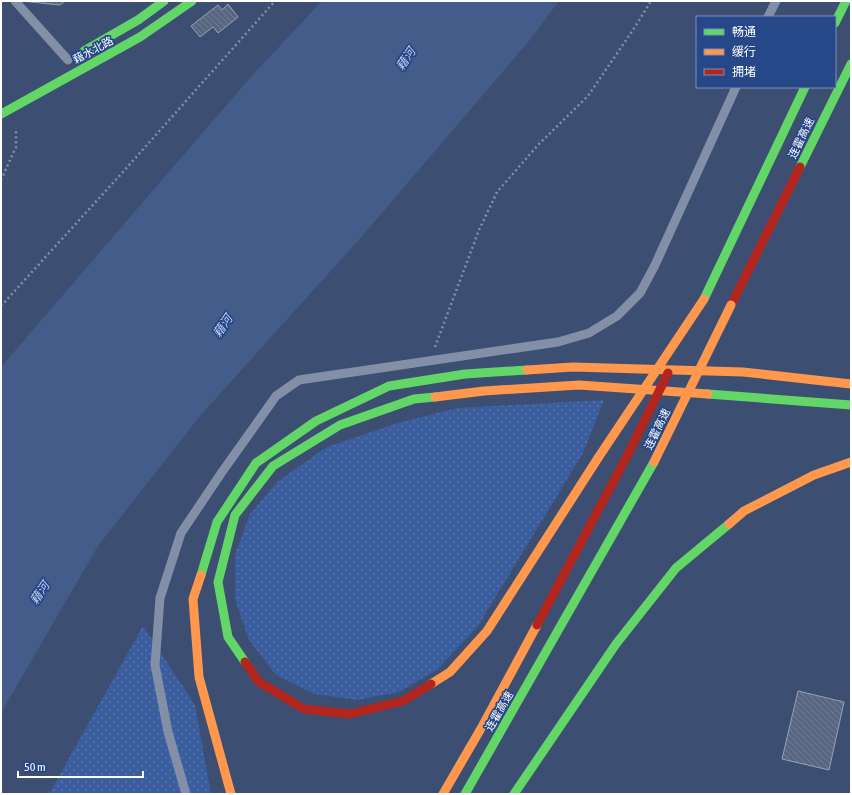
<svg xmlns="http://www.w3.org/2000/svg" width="852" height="795" font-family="'Asap Condensed','Noto Sans SC',sans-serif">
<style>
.grass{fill:url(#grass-dots)}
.water{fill:#445c89}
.building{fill:url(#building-back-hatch);stroke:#97a1b5}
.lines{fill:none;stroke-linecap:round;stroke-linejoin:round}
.path{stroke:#838fa7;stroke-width:2.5;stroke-dasharray:2 3;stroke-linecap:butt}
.lane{stroke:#838fa7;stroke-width:9}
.fast{stroke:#63d668;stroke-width:9}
.slow{stroke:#ff974d;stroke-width:9}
.jam{stroke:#b3261e;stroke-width:9}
.slow-bridge{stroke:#ff974d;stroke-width:9}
.jam-bridge{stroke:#b3261e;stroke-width:9}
.labels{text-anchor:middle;stroke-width:3.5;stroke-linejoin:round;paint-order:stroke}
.street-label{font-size:11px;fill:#fff;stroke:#264788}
.water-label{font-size:12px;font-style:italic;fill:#bed0f0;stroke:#264788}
</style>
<defs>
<pattern id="grass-dots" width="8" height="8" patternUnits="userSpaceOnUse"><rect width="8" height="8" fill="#3a5d9e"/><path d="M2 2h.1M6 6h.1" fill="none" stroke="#5875ad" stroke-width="1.8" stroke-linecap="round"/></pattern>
<pattern id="building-back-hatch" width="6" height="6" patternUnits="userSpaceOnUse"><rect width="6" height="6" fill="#586682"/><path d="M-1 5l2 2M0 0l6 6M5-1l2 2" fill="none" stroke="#717d95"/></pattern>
</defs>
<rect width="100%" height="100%" fill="#3c4e72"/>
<g class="grass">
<polygon points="604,400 583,453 478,626 437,670 399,692 357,700 314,694 276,675 249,640 235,599 235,555 250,514 278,481 327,447 398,423 457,408"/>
<polygon points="143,626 195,705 211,794 49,794"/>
</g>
<polygon class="water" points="322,1 559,1 529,41 365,233 200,416 98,546 1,713 1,367 248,80"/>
<g class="building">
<polygon points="21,1 65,1 60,5"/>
<polygon points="228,4 238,17 218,33 213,27 200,37 191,26 218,5 222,10"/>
<polygon points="798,691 844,702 829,770 782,759"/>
</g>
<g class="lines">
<g class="path">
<polyline points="1,180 16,147 16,128"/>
<polyline points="1,306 122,173 275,1"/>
<polyline points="435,347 479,230 497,192 539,144 588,96 635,27 651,1"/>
</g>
<g class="lane">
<polyline points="15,1 68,60"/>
<polyline points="768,17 776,1"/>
<polyline points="186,794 168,732 155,665 160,598 181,533 222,472 276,396 299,380 558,342 589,333 617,316 640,293 655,265 736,87"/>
</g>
<g class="fast">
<polyline points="835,23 846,1"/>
<polyline points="84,51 138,20 164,1"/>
<polyline points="1,114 140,37 192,1"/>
<polyline points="800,167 851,64"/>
<polyline points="704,299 805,87"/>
<polyline points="708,394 851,405"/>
<polyline points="201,575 217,522 256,463 316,421 389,386 465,374 527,370"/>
<polyline points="245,662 228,637 218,582 235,515 273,466 340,425 414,399 435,397"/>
<polyline points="465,794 654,462"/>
<polyline points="514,794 616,644 676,568 729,524"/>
</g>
<g class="slow">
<polyline points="527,370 573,367 743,372 851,384"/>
<polyline points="435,397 484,391 579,385 708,394"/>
<polyline points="729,524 744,511 814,475 851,462"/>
<polyline points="201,575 193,599 199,677 231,794"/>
<polyline points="431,684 450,672 487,631 598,458"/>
<polyline points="443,794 483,725 537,625"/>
</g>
<g class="jam">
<polyline points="731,305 800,167"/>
<polyline points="537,625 627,456"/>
<polyline points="245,662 259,682 304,709 350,714 403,701 431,684"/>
</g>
<g class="slow-bridge">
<polyline points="598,458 704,299"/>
<polyline points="654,462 731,305"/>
</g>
<polyline class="jam-bridge" points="627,456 668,373"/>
</g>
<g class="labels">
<g class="street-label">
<text transform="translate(93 50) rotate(-28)" y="4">藉水北路</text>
<text transform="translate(801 138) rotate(-64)" y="4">连霍高速</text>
<text transform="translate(657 429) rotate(-64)" y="4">连霍高速</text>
<text transform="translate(499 711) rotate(-60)" y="4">连霍高速</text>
</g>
<g class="water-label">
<text transform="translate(406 59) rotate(-56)" y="4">藉河</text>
<text transform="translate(223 326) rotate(-56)" y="4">藉河</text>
<text transform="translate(40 593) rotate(-56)" y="4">藉河</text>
</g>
</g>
<rect width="852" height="795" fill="none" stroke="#ffffff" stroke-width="4"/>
<rect x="696" y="16" width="140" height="72" fill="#264788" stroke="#7d91b8"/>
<rect x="704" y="29" width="20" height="6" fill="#63d668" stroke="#7d91b8"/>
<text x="732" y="36" font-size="12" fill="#ffffff">畅通</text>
<rect x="704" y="49" width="20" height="6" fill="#ff974d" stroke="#7d91b8"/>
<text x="732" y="56" font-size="12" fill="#ffffff">缓行</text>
<rect x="704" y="69" width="20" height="6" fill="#b3261e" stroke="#7d91b8"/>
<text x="732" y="76" font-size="12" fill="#ffffff">拥堵</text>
<path d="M18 771v6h125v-6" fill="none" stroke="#ffffff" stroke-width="2"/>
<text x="24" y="771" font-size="12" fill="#ffffff" stroke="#264788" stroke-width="3" paint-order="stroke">50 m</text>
</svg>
